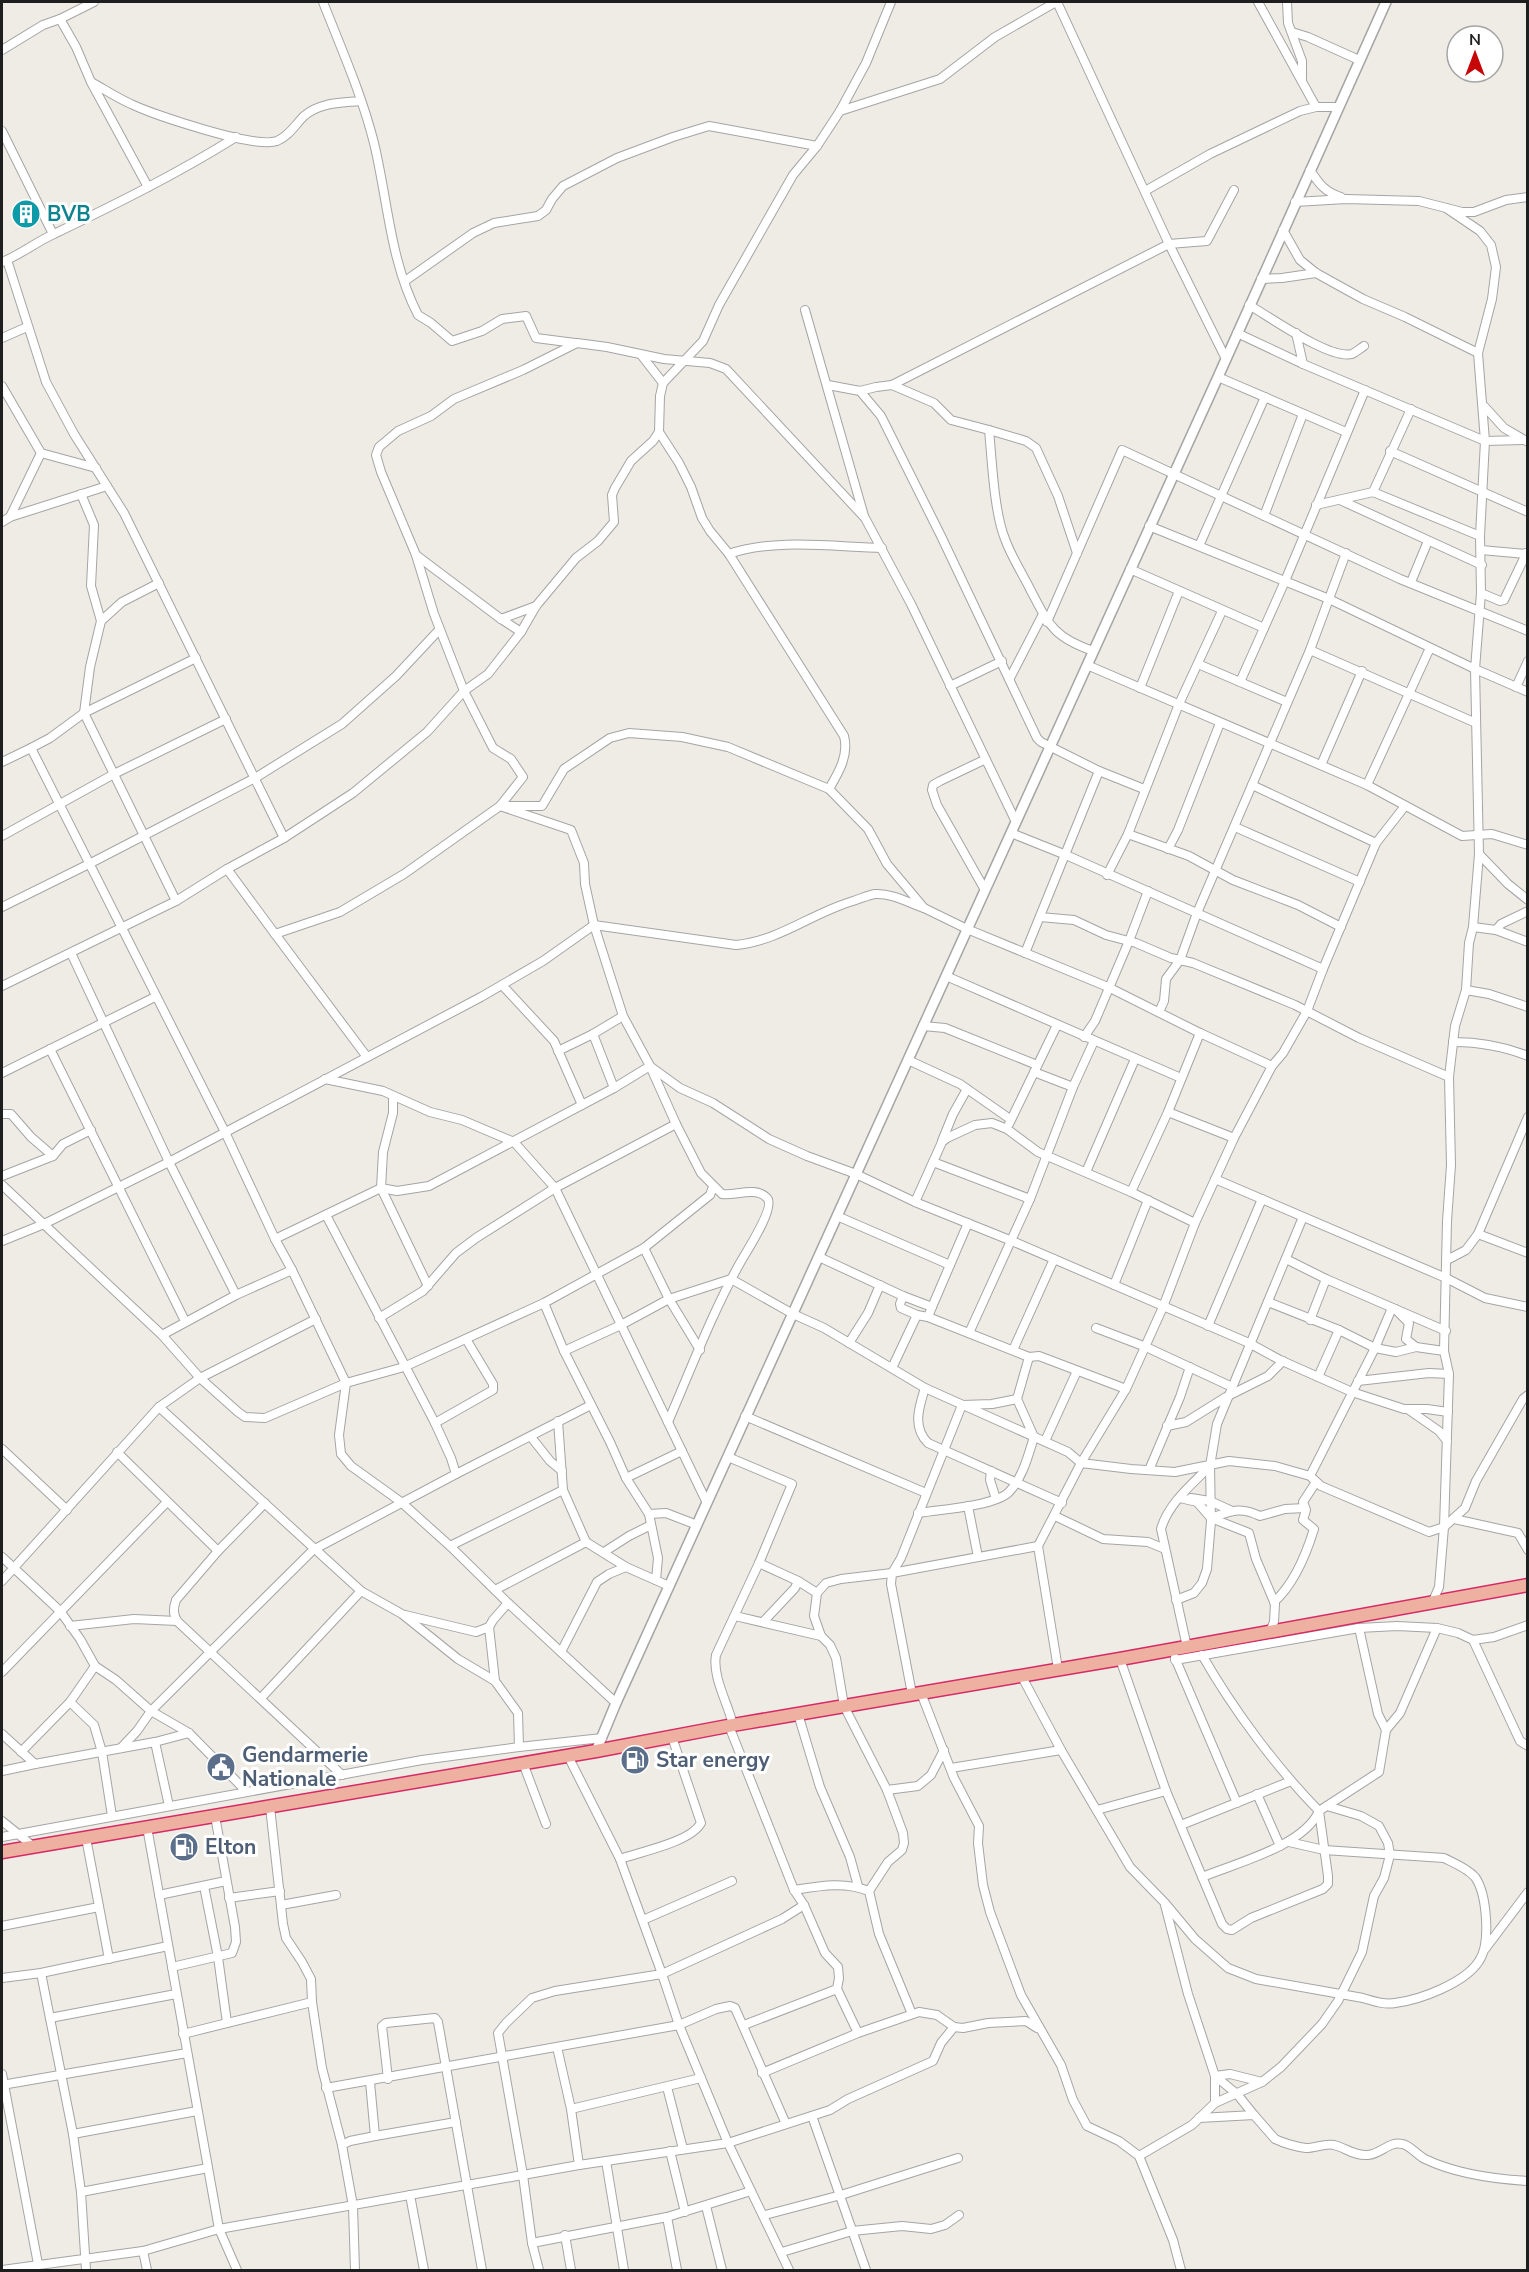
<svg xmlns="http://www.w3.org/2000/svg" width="1529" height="2272" font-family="'Nunito Sans',sans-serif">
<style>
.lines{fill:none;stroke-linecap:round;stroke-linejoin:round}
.minor-casing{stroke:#a5a5a5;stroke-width:10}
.tertiary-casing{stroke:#a5a5a5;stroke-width:12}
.trunk-casing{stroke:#d52a65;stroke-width:15}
.minor{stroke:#fff;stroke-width:8}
.tertiary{stroke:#fff;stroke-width:9}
.trunk{stroke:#eeb0a0;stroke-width:12}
.labels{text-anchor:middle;stroke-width:6;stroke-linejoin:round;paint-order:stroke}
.culture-label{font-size:21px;font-weight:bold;fill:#0d838f;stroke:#fff;text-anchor:start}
.service-label{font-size:21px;font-weight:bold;fill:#4e5e75;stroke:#fff;text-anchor:start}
</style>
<rect width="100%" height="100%" fill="#efece5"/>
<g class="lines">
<g class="minor-casing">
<g id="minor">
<path d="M323,2C341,48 362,95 374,143C388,201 390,261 418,315L431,323L452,341L482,331L502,319L526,316L536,338L575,343"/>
<polyline points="1057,2 1169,244 1226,359"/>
<polyline points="1258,2 1316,107"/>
<polyline points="1287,2 1288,23 1302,61 1302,78"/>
<polyline points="1292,32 1308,37 1359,60"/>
<polyline points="2,50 43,25 60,19"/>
<polyline points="91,82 76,47 60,19 94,2"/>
<polyline points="840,111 940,79 995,37 1056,2"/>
<polyline points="2,131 53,234"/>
<path d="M1310,170C1319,184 1325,192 1341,197"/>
<path d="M148,187L91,82C104,89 117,98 131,104C154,115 255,149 277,141C289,136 295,125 304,116C320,102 341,103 360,101"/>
<polyline points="1145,191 1210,154 1300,111 1316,107 1338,107"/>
<polyline points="1295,202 1346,199 1419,201 1462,212 1474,212 1506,200 1528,197"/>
<polyline points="1283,230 1300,260 1316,273 1363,299 1405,317 1478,353"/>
<polyline points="7,260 46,382 74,434 124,513 284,838"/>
<path d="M2,262C20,255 36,242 54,234C116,204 177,174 236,137"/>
<polyline points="1261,279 1282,278 1316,273"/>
<polyline points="405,281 473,233 494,223 538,216 546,210 552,199 563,186 617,158 673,137 709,126 817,146"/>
<path d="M1249,305C1270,317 1330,360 1352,354C1356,352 1361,348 1364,346"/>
<polyline points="805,310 864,516"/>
<polyline points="1237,333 1303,364 1485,441 1523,440"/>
<polyline points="1296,333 1303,364"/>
<polyline points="2,338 27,327"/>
<polyline points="642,356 663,383"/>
<polyline points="1218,377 1346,432"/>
<path d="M828,385L860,391L876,387L892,385L934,403L951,420L989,430C992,460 994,512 1005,539C1011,556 1022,573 1030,589C1049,625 1053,637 1093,651"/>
<polyline points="892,385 1169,244 1207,241 1234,190"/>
<polyline points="2,386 41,453 96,468"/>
<polyline points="860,391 881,416 941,536 1037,738 1041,742 1099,771 1144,789"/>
<polyline points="1484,406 1504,428 1528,442"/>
<polyline points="989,430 1026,441 1036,448 1058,496 1077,553"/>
<path d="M659,432L679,463L691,487L702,518L710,531L729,554L844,736C849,755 839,772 829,789L868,829L887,864L924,908L967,929L1108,987L1200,1033L1272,1066"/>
<polyline points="1390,451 1528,512"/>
<polyline points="1373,492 1411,409"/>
<polyline points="81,494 94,525 91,586 101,621"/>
<polyline points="1340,500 1482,565"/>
<polyline points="1316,505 1373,492 1480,536"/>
<polyline points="1264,516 1303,414"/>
<polyline points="10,517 41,453"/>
<polyline points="2,522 10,517 107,486"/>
<polyline points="1149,526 1329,599 1475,669 1528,692"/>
<polyline points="1199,546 1265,397"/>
<polyline points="1481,550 1526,554 1526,553"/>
<path d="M729,554C773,538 836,547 882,548"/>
<polyline points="416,555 501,619 521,632"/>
<polyline points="1130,569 1264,628"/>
<polyline points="1411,582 1428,541"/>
<polyline points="159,583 122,602 101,621 90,667 84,713 176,901"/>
<polyline points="1481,593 1500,601 1504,600 1526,554"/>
<polyline points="501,619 536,606"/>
<polyline points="1047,622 1122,450 1400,579 1528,631"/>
<polyline points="1310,650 1476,723"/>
<polyline points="196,658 84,713 50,738 31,748 225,1132 275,1239 292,1270 346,1383 339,1435 341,1454 351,1466 401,1502 450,1546 508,1603 616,1703"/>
<polyline points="1198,664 1287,702"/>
<polyline points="1087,665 1367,785 1462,836 1492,834 1528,845"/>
<polyline points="1010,678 1043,614"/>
<polyline points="1240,682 1285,581 1365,390"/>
<polyline points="950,686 1002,661"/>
<polyline points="1516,687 1528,661"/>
<polyline points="1140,688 1179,591"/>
<polyline points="984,760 940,781 933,785 932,790 937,805 985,890"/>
<polyline points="2,762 31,748"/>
<polyline points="1321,765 1362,671"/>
<polyline points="1252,785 1376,843"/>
<polyline points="1367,785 1430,648"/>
<polyline points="1235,827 1360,882"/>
<polyline points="1011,833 1066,855 1323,969"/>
<polyline points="1128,834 1189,856 1233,880 1298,905 1341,927"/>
<polyline points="2,836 114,774 226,719"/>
<polyline points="1168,849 1178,830 1220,723"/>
<polyline points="1479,854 1508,884 1528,900"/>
<polyline points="227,869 275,934 340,912 404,874 500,806 542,806 564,769 610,738 629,733 682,737 728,747 829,789"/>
<polyline points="1107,875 1128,834 1179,704 1222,611"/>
<polyline points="2,907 89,864 255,778 342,724 396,676 439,630"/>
<polyline points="1040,917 1074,920 1106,935 1136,943 1171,958 1193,963 1295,1005 1359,1038 1449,1077"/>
<polyline points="1473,927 1496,930 1528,942"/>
<polyline points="1496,930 1501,924 1528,911"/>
<polyline points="275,934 367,1057"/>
<polyline points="71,953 169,1162 236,1295"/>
<polyline points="1025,953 1099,771"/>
<polyline points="946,976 1181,1078"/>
<polyline points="502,985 554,1041 582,1105"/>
<polyline points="2,986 176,901 227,869 284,838 353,793 427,732 464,691 488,674 521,632 536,606 576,558 598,541 614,522 612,495 615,488 631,461 653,441 659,432 660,396 663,383 703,341 719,305 793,175 817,146 840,111 866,63 891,2"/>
<polyline points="1466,990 1489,994 1528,1007"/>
<polyline points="1159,1012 1164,1001 1166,979 1180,960 1197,913 1310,650 1346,553"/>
<polyline points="923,1026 945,1028 1037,1065"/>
<polyline points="593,1034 623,1016"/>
<polyline points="1084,1037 1095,1021 1129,941 1148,891"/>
<path d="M1453,1042C1480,1042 1503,1046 1528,1056"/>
<polyline points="50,1049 185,1321"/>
<polyline points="558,1051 593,1034 614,1088"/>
<polyline points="908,1060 960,1084 1010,1119"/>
<polyline points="651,1067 680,1088 713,1103 769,1139 807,1156 856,1174 915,1202 1012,1241 1249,1343 1280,1360 1352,1392 1404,1409 1427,1409 1448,1412"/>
<polyline points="1034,1072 1073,1087"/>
<polyline points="2,1073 155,997"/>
<polyline points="325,1079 383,1091 430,1112 462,1120 514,1142 555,1188 707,1503"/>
<polyline points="393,1096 393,1113 383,1152 381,1188 428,1286"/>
<polyline points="1168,1112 1234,1138"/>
<polyline points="2,1114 11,1114 31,1137 53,1156"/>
<polyline points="1009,1124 1057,1025"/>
<polyline points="942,1141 953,1114 967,1089"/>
<polyline points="933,1162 942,1142 947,1138 975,1125 992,1123 1007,1129 1038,1152 1131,1192 1195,1223"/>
<polyline points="1086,1172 1135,1059"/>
<polyline points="2,1176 53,1156 63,1144 91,1130"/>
<polyline points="1215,1179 1446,1278 1485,1298 1528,1307"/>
<polyline points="2,1185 162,1335 200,1378 238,1412 245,1417 265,1418 346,1383 404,1367 544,1303 644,1248 710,1195 713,1187"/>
<polyline points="1131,1192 1168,1112 1200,1033"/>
<polyline points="1030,1199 1073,1087 1094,1041"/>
<polyline points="915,1202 933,1162 1030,1199 969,1333"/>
<polyline points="837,1216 950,1265"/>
<polyline points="1478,1234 1528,1253"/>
<polyline points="275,1239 381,1188 397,1191 429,1186 614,1088 650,1066"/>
<path d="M2,1241L44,1224L169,1162L481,997L543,961L594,925L736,945C779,941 812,913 853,901C860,899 868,895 875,894C892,893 909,903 924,908"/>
<polyline points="644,1248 669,1299 700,1350"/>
<polyline points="819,1257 903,1296"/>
<polyline points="1286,1259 1326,1279 1446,1331"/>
<polyline points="1447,1260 1466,1250 1478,1234 1528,1117"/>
<polyline points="1114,1285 1148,1200"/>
<polygon points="903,1296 932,1307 928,1317 917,1315 901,1308 900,1304"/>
<polyline points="1268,1302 1339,1330 1375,1348 1396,1352 1416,1347 1406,1339 1409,1323 1395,1309"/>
<polyline points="544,1303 564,1351 610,1442 626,1478 649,1514 658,1558 656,1580"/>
<polyline points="932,1307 968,1223"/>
<polyline points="928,1317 1029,1357 1039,1356 1126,1389"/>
<polyline points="379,1318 423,1291 456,1253 476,1238 555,1188 676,1124"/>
<polyline points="1310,1320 1326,1279"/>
<polyline points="1208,1326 1262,1199"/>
<polyline points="1096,1328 1146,1347 1230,1386"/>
<polyline points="162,1335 236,1295 292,1270"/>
<polyline points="849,1343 868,1313 880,1285"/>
<polyline points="1416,1347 1444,1351"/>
<polyline points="1013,1350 1054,1259"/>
<polyline points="564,1351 621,1325 669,1299 731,1279 793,1314 824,1328 925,1388 1068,1452 1081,1463 1131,1469 1175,1472 1229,1461 1275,1466 1310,1476 1321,1486 1429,1532 1444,1527 1449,1374 1444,1351 1447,1221 1451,1165 1449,1077 1455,1026 1466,990 1469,943 1473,927 1479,854 1475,669 1481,593 1480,536 1485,441 1478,353 1492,299 1496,267 1491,245 1480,231 1446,208"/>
<polyline points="892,1368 917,1315"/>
<polyline points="1318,1377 1339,1330"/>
<polyline points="1358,1381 1429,1373 1449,1374"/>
<path d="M925,1388C919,1407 912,1427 928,1443L1062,1503"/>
<polyline points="159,1407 361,1591 402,1614 458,1659 495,1681 518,1713 519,1747"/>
<polyline points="1409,1410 1439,1431 1447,1441"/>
<polyline points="745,1416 926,1493"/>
<polyline points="558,1421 563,1490 586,1542 626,1567 669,1586"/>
<path d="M668,1422C691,1369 712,1313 740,1263C746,1252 776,1207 767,1198C756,1186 735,1196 722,1194L701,1173L676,1124L650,1066L623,1016L594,925L585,884L584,863L571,830L500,806L523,777L511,759L493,748L464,691L434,614L416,555L381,472L376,455L379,447L398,431L431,416L454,399L523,370L577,343L607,347L664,359L710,363L726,369L865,518L911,604L1016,822"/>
<polyline points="435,1423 493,1390 493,1384 466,1339"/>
<polyline points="1167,1426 1186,1422 1226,1397 1268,1376 1283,1361"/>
<polyline points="531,1437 550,1461 562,1471"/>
<polyline points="1045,1441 1077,1371"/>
<polyline points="2,1449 67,1510"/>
<polyline points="117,1452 218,1551"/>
<path d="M728,1457L792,1484L759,1563L716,1655C712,1677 728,1703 733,1725"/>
<polyline points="1149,1470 1180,1397 1190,1367"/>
<polyline points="991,1471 990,1480 996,1499"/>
<polyline points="456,1474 591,1405"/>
<polyline points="1310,1476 1375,1348 1392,1308"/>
<polyline points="626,1478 682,1451"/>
<polyline points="1180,1498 1197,1502 1211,1518 1249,1533 1256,1559 1275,1604 1274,1622 1270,1631"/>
<polyline points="1191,1498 1210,1501 1232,1511"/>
<path d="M265,1503L218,1551L176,1600C173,1609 173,1613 177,1621L342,1775"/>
<polyline points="968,1506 978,1557"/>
<path d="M918,1513C937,1510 996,1506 1009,1492C1023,1477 1028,1456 1034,1437L1017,1399L1029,1357"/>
<polyline points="649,1514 666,1513 697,1525"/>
<polyline points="1055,1516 1103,1539 1148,1542 1165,1549"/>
<path d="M1211,1518C1231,1511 1240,1506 1260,1516L1285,1509L1305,1508"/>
<polyline points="1454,1519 1518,1533 1528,1550"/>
<polyline points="450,1546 563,1490"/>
<polyline points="604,1552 629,1536 651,1525"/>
<polyline points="2,1557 60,1611 80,1639 95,1666 70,1702 21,1752"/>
<polyline points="759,1563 798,1581 817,1593 826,1583 841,1579 892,1573 1038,1546"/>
<polyline points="2,1581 159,1407 200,1378 316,1319"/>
<polyline points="495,1590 586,1542"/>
<polyline points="817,1593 814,1616 821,1636 830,1645 836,1658 844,1706 887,1790 903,1833 904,1843 902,1850 888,1862 869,1891 879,1934 912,2014"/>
<polyline points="1176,1600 1194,1593 1202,1583 1207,1569 1211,1521 1210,1466 1217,1424 1303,1217"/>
<polyline points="1433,1601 1439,1587 1444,1527 1465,1508 1476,1481 1523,1399 1528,1395"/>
<path d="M1274,1602C1294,1584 1306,1555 1314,1529L1303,1520L1306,1510L1303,1502L1316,1482"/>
<polyline points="405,1615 476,1632 489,1627 493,1620 508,1603"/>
<polyline points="735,1616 821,1636"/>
<polyline points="763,1622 795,1588 798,1581"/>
<polyline points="70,1626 134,1619 177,1621"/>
<polyline points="489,1627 495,1681"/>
<polyline points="1473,1640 1520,1741 1528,1746"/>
<path d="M1187,1647L1161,1529C1168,1504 1191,1485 1209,1467"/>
<polyline points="561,1652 597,1582 609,1574 626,1567"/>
<path d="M1202,1655C1233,1709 1275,1766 1319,1811C1304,1846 1236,1863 1202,1877"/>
<polyline points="1175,1658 1237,1803"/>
<polyline points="1120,1659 1166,1791 1222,1924 1227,1929 1232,1930 1251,1918 1323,1889 1328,1884 1328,1876 1319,1811 1379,1772 1386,1730 1378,1714 1359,1628"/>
<polyline points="1175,1660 1359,1628 1397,1626 1437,1628 1458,1633 1473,1640 1494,1637 1528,1625"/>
<polyline points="95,1666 116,1680 151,1711 189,1733 247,1792"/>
<polyline points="1058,1669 1038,1546 1081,1463 1126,1389 1163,1307 1195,1223 1234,1138 1272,1066 1283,1053 1307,1011 1323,969 1376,843 1405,806"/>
<polyline points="2,1672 167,1502"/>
<path d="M1021,1675L1061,1750L1130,1867L1165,1903L1195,1939L1228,1968L1256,1979L1363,1998C1373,2001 1384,2005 1395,2003C1420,2000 1465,1983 1479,1961C1491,1944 1487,1894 1475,1877C1467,1868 1454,1863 1444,1858L1324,1850L1289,1842"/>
<polyline points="921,1693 954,1778 979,1826 978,1843 983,1885 990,1912 1021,1995 1061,2065 1073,2100 1087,2126 1119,2141 1139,2156 1173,2240 1181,2270"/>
<polyline points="912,1694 891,1584 892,1573 901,1558 962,1405 992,1404 1017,1399"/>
<polyline points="261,1698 361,1591"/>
<polyline points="70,1702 94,1725 102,1752 112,1816"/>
<polyline points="798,1714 820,1787 850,1857 858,1886"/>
<polyline points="729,1726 794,1890 804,1905 825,1953 838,1967 839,1978 837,1989 744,2025"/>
<polyline points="1386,1730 1400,1713 1437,1628"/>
<polyline points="2,1734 35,1764 155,1742 189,1733"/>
<polyline points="155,1742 169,1806"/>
<polyline points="121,1748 137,1731 151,1711 313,1550 456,1474 451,1458 435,1423 326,1215"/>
<polyline points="568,1756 620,1859 662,1974 679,2025 728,2143 789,2270"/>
<polyline points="523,1763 546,1824"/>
<polyline points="951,1768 1061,1750"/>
<polyline points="2,1771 35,1764"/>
<polyline points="887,1790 918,1786 931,1775 944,1750"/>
<polyline points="1257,1794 1280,1846"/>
<polyline points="270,1807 283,1924 286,1938 302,1962 311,1979 312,2002 322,2068 342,2145"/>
<polyline points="1097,1810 1166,1791"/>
<polyline points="2,1821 34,1847"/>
<polyline points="1181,1825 1291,1781"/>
<polyline points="147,1827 219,2229 237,2270"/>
<polyline points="2,1837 422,1760 519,1747 602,1738"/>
<polyline points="86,1838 109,1959"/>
<path d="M620,1859C640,1852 691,1842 701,1823L672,1737"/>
<polyline points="204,1886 218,1957 227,2023"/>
<path d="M794,1890C819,1886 844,1881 869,1891"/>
<polyline points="159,1895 226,1881"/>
<polyline points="229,1898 280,1891"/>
<polyline points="281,1905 336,1895"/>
<polyline points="1165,1905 1188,1994 1215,2076 1215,2103"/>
<polyline points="643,1920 732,1881"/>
<polyline points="2,1926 99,1907"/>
<polyline points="1485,1949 1528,1892"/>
<polyline points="172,1967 232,1953 236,1942 235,1927 215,1816"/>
<polyline points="41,1973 73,2134 81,2192 86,2270"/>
<polyline points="2,1978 41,1973 168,1946"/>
<polyline points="837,1989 858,2033"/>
<polyline points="50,2018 176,1994"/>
<polyline points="183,2034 312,2002"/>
<polyline points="557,2047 571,2109 579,2165"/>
<polyline points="762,2073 858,2033 919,2012 937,2015 954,2027 963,2028 988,2023 1026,2021 1037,2028"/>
<polyline points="2,2074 38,2264"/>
<polyline points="1215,2076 1237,2094 1254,2115"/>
<polyline points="1215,2076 1230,2074 1262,2082"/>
<polyline points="388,2079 382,2026 386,2023 435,2018 438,2022 482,2270"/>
<polyline points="370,2082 375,2136"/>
<polyline points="2,2085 187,2053"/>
<polyline points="667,2087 683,2149"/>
<polyline points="326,2088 679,2025 716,2009 730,2006 735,2008 786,2124"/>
<polyline points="571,2109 701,2078"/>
<polyline points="812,2116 866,2270"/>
<path d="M1199,2118L1254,2115L1275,2139C1283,2143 1297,2147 1306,2148C1315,2148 1325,2143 1334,2145C1346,2148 1354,2156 1368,2155C1381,2154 1389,2141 1402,2144C1410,2145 1417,2155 1425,2159C1456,2174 1493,2179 1528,2181"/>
<polyline points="73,2134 197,2111"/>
<polyline points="670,2151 685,2212"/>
<polyline points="1139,2156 1192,2125 1215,2103 1262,2082 1281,2067 1322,2024 1338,2001 1362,1952 1374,1896 1384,1878 1390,1855 1388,1843 1379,1826 1361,1816 1327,1806"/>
<polyline points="606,2161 624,2270"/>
<polyline points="751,2191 667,2217 532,2243 523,2175 498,2033 506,2023 532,1998 555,1991 662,1974 782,1919 804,1905"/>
<polyline points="81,2192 208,2168"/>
<polyline points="410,2195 424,2270"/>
<polyline points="706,2206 722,2270"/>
<polyline points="765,2215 841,2195 958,2158"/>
<polyline points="667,2217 677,2270"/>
<polyline points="565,2235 571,2270"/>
<polyline points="532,2243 539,2270"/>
<polyline points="143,2251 147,2270"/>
<polyline points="782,2252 852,2231 902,2226 931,2229 945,2225 959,2215"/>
<polyline points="2,2270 143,2251 219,2229 579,2165 728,2143 830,2110 848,2099 933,2061 941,2043 954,2027"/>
<polyline points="355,2270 353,2206 342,2145 350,2141 375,2136 456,2122"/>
</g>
</g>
<g class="tertiary-casing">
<polyline id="tertiary" points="596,1751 616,1703 1218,377 1386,2"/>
</g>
<g class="trunk-casing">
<polyline id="trunk" points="2,1852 596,1751 733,1725 1120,1659 1528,1585"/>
</g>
<use href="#minor" class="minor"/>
<use href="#tertiary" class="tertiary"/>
<use href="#trunk" class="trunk"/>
</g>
<defs>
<g id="building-disc" transform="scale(1.5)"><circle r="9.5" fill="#0f9aa8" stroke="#fff"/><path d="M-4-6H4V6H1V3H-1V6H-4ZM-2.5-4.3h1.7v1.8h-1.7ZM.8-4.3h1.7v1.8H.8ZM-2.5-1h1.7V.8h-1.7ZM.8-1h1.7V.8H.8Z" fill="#fff"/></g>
<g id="fuel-disc" transform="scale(1.5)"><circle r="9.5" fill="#5c6f8a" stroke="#fff"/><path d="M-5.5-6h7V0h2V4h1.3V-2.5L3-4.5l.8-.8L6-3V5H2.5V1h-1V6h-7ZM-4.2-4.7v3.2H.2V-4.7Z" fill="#fff"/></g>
<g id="civic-disc" transform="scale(1.5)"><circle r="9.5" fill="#5c6f8a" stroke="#fff"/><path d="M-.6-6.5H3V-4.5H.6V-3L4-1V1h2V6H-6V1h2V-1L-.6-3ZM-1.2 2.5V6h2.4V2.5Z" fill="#fff"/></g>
</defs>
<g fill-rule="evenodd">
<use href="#building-disc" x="26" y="214"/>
<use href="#fuel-disc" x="635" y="1760"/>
<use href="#civic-disc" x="221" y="1767"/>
<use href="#fuel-disc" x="184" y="1847"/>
</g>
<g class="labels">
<g class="culture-label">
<text x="47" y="221">BVB</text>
</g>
<g class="service-label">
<text x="242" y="1762">Gendarmerie<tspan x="242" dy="24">Nationale</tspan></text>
<text x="656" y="1767">Star energy</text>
<text x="205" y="1854">Elton</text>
</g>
</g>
<rect width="1529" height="2272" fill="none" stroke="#1e1e1e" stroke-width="6"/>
<g transform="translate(1475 54)"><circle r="28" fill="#ffffff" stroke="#a5a5a5" stroke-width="1.5"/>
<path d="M0-4.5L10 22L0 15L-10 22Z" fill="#c60607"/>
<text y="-9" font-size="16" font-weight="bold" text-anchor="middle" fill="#1e1e1e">N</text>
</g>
</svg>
